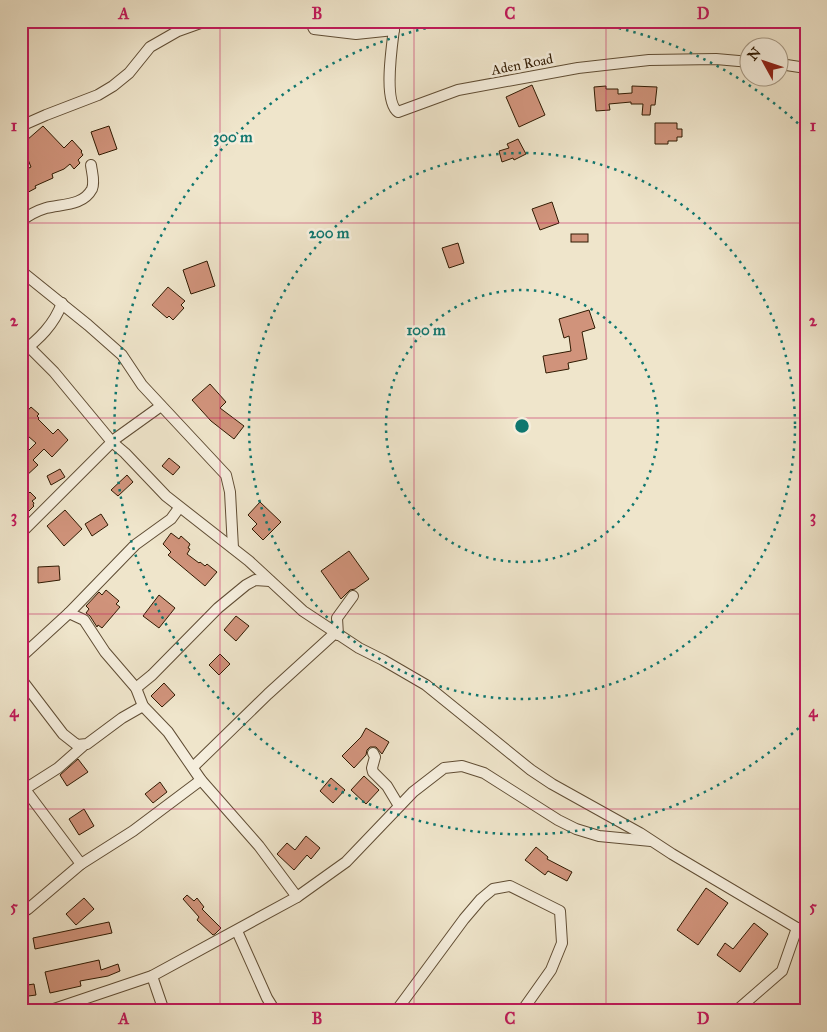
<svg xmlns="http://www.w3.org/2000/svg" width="827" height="1032" font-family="'IM FELL Great Primer',serif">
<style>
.building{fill:#d0937b;stroke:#301a02}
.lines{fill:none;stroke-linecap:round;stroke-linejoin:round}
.street-casing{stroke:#604d34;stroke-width:12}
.street{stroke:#f5eedd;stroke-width:10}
.grid{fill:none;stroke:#c2185b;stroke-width:1;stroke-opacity:0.55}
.ring{fill:none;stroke:#0f766e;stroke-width:2.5;stroke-dasharray:2.5 5}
.labels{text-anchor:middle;stroke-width:5;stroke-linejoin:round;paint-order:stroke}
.street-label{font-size:14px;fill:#301a02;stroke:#f5eedd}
.centre{fill:#0f766e;stroke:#f5eedd;stroke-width:2.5}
.ring-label{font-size:15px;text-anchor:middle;font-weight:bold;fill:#0f766e;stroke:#f5eedd;stroke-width:5;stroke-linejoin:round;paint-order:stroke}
.neatline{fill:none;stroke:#c2185b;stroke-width:2}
.grid-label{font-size:16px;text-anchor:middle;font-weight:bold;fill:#c2185b}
</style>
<rect width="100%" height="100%" fill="#efe5cb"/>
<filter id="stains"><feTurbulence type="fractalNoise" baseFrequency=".004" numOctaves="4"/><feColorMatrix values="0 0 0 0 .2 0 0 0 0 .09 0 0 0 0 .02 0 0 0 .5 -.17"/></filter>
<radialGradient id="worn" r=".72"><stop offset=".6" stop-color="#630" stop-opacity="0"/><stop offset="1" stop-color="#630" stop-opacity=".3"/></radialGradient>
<g class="building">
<polygon points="532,85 545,115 519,127 506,97"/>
<polygon points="606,86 606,89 618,89 618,94 632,93 632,86 657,87 655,105 651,105 650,115 642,115 643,104 631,104 631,102 609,104 610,110 596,111 594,87"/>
<polygon points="655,123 677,123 677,129 682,129 682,137 677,137 677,141 668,141 668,144 655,144"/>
<polygon points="43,126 64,148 72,140 82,151 81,152 83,155 78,160 80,163 74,169 70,164 64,169 52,174 53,178 35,186 36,188 21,196 21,172 31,167 27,157 21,151 21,134 27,140"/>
<polygon points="109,126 117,149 99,155 91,132"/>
<polygon points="518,139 526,154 514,160 513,158 502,162 499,151 509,148 507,144"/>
<polygon points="552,202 559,223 540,230 532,209"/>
<rect x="571" y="234" width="17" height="8"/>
<polygon points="458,243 464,263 449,268 442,248"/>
<polygon points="207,261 215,286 191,294 183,270"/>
<polygon points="168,287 185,301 181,305 184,308 173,320 169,316 167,318 152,305"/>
<polygon points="589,310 595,328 582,332 587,359 568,363 569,369 546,373 543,356 571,351 569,336 564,338 559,319"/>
<polygon points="210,384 226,402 220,408 244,426 234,439 211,421 192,400"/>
<polygon points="31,407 39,414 37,416 39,418 38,419 53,434 58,429 68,440 52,457 44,449 33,460 38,465 25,477 21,473 21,458 36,443 21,430 21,418"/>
<polygon points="169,458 180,467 173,475 162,466"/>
<polygon points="60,469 65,477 51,485 47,476"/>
<polygon points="127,475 133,482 118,496 111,490"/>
<polygon points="21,490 26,496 30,492 36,498 32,501 34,503 33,505 34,506 27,513 21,507"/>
<polygon points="260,502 281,522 263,540 252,529 257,524 248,515"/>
<polygon points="65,510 82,529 64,546 47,526"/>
<polygon points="101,514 108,525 92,536 85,524"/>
<polygon points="171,533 179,539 181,536 190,544 188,548 190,549 187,554 199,563 200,562 205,566 207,564 217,572 205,586 168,555 171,552 163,544"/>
<polygon points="349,551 369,579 355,589 350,590 341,599 321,571"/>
<polygon points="59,566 60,580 38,583 38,567"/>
<polygon points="106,590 119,601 116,604 120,607 102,628 98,625 97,627 90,616 86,613 89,609 86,606 99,592 102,595"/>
<polygon points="159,595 175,608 159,628 143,616"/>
<polygon points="236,616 249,626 236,641 224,630"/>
<polygon points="220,654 230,664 219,675 209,665"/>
<polygon points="164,683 175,695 162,707 151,696"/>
<polygon points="366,728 389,742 382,754 376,747 370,747 367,750 366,755 354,768 342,756 361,737"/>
<polygon points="78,759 88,772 67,786 60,775"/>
<polygon points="364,776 379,790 366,804 351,790"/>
<polygon points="331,778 345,790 333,803 320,791"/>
<polygon points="160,782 167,792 153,803 145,794"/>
<polygon points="84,809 94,826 79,835 69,819"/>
<polygon points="306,836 320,848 311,859 307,855 294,870 277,854 287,843 295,850"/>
<polygon points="536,847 548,857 547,859 572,872 567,881 548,871 545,875 525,860"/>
<polygon points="706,888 728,903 698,945 677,930"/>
<polygon points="187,895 194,901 197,898 204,907 202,909 221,928 215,934 213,935 197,920 199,917 183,899"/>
<polygon points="84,898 94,909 76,925 66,914"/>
<polygon points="109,922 112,933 35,949 33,938"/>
<polygon points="754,923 768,934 740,972 717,955 725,943 733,949"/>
<polygon points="99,960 101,970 118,964 120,971 108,976 80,981 81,986 50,993 45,972"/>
<polygon points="34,984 36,995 21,997 21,986"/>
</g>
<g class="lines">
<g class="street-casing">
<g id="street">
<polyline points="310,21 314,29 356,34 394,30"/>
<path d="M395,21C393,40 382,101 398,112L458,90L578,68L649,60L716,59L750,62"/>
<polyline points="780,64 806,68"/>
<polyline points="21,126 46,115 98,95 113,86 129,73 150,47 178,31 206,21"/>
<path d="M21,221C29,215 36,211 46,208C62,204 83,206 92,189C95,182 92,173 91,165"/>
<polyline points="21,271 88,325 122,355 142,385 226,475 230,492 233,548"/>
<polyline points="29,347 54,372 112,442 125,453 166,496 249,561 303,611 359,648 383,660 426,685 531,770 552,784 640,833 672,854 797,928 806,935"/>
<path d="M21,353C39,339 54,325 62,303"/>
<polyline points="21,533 115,439 161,406"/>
<polyline points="69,613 84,620 105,652 136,688 143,706 168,732 201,780 259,846 297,897"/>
<polyline points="338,635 337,618 353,596"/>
<polyline points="21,657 69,613 135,545 171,519 179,508"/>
<polyline points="21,679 63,734 77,745 87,744 122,718 143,706"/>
<polyline points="136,688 152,675 218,608 246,585 255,580 270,581"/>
<polyline points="373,753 375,757 372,768 373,772 387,786 399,806"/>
<polyline points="193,767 268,694 335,633"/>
<polyline points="21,784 81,864"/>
<polyline points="25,789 58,768 83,746"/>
<polyline points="21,913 28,909 81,864 133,831 201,780"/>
<polyline points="237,931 267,998 275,1011"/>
<polyline points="152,976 164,1011"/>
<polyline points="48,1011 152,976 297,897 346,862 413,792 444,768 462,766 484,773 558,820 576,829 599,836 651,841"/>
<polyline points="396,1011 464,919 481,899 493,889 510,886 560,911 562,943 551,970 522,1011"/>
<polyline points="736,1011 782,971 797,928"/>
</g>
</g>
<use href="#street" class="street"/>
</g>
<path class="grid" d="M220,21V1011M414,21V1011M606,21V1011M21,223H806M21,418H806M21,614H806M21,809H806"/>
<g class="ring">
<circle cx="522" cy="426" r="136"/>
<circle cx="522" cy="426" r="273"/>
<path d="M804 723A409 409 0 1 1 462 21M582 21A409 409 0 0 1 804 129"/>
</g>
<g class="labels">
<g class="street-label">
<text transform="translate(522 64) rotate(-11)" y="5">Aden Road</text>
</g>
</g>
<circle cx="522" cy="426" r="8" class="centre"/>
<g class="ring-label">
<text x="233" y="142">300 m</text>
<text x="329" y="238">200 m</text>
<text x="426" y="335">100 m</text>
</g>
<rect width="827" height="1032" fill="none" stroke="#efe5cb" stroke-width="55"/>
<g transform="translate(764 62) rotate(310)"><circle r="24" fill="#f5eedd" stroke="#a69985"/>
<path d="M0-4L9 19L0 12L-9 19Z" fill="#8f2418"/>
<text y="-8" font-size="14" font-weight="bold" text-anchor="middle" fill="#301a02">N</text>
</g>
<rect x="28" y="28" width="772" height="976" class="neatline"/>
<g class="grid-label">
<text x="124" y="19">A</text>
<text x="317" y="19">B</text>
<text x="510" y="19">C</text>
<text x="703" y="19">D</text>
<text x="14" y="131">1</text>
<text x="813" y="131">1</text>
<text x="14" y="326">2</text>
<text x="813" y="326">2</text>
<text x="14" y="522">3</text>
<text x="813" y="522">3</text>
<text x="14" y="717">4</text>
<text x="813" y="717">4</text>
<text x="14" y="912">5</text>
<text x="813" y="912">5</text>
<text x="124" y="1024">A</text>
<text x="317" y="1024">B</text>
<text x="510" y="1024">C</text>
<text x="703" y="1024">D</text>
</g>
<rect width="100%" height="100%" filter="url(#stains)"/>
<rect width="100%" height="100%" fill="url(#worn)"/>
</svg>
